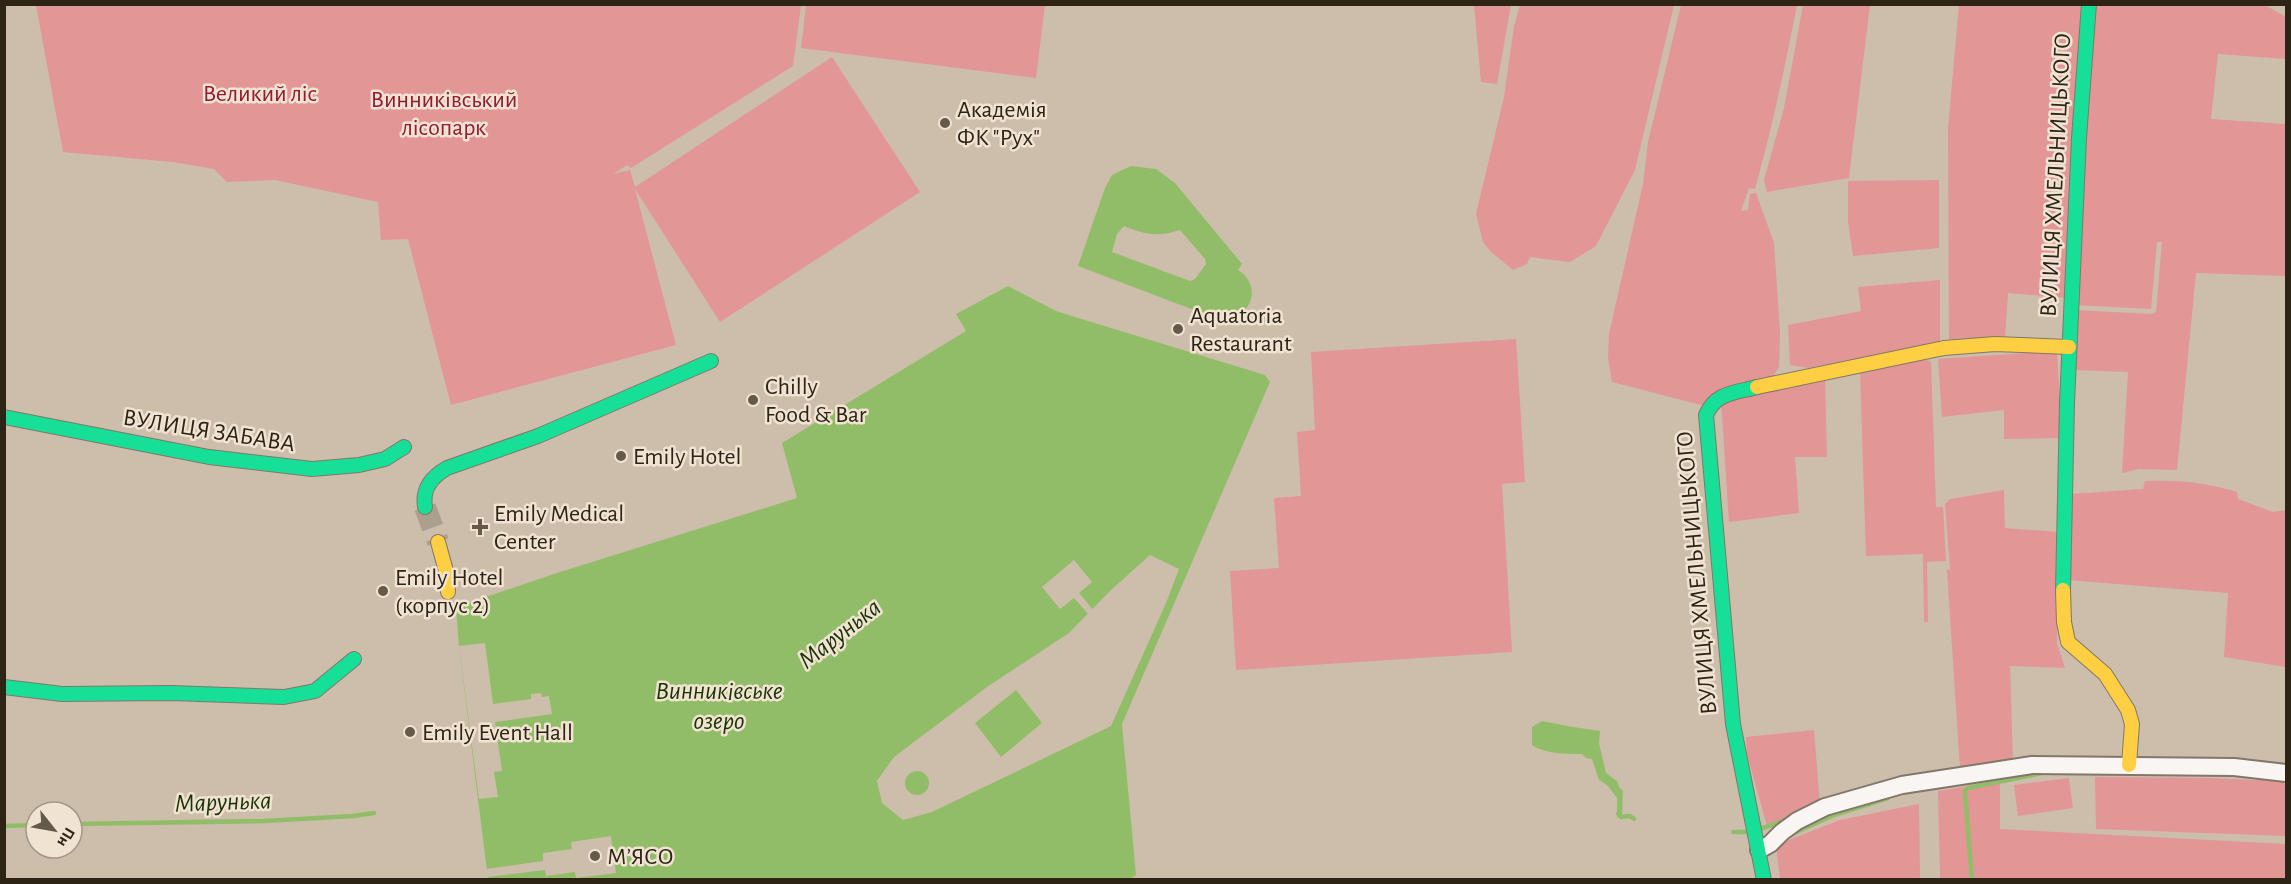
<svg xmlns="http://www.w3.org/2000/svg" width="2291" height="884" font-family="'Alegreya Sans',sans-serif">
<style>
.green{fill:#e29695}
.water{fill:#92bd68;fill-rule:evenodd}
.pier{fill:#cdbeac}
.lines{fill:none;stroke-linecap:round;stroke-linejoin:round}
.stream{stroke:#92bd68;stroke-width:4.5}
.secondary-tunnel{stroke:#ad9f8e;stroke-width:22;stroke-dasharray:22 11;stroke-linecap:butt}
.street-casing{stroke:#827769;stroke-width:20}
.fast-casing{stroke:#827769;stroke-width:16}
.slow-casing{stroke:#827769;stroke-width:16}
.street{stroke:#f8f5f3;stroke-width:16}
.fast{stroke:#16e098;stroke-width:14}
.slow{stroke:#ffcf43;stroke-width:14}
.poi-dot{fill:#655a4a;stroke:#f0e3d1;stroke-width:2}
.labels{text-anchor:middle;stroke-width:5;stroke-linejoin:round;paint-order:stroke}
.park-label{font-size:24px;fill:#941c36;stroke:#f0e3d1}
.poi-label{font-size:24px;fill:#2d2416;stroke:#f0e3d1;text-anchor:start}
.street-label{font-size:24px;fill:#2d2416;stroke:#f0e3d1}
.water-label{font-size:26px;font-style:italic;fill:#193305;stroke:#f0e3d1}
</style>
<rect width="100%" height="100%" fill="#cdbeac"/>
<g class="green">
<polygon points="36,5 801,5 793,66 631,168 627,165 613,174 630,170 635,187 832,57 920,192 720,322 635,189 676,345 451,405 408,239 381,240 378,202 275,180 227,182 214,169 173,162 63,152"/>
<polygon points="806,5 1045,5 1036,78 801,48"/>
<polygon points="1474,5 1511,5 1497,84 1481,82"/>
<polygon points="1520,5 1674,5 1635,170 1596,246 1570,262 1530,257 1527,264 1513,270 1491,252 1483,242 1476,214 1504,97 1514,26"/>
<path d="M1681,5H1797C1785,67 1772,128 1755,189L1749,188L1741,211L1748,210L1750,194L1756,193L1774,243L1780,332L1779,367L1771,380L1701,405L1612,382L1608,358L1609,334L1643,184L1648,142Z"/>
<polygon points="1803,5 1870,5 1849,178 1767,192 1764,180 1784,108"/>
<polygon points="1959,5 2085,5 2066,298 2008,293 2005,338 1949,339 1948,128"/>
<polygon points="2093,5 2265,5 2286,17 2286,59 2218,54 2211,119 2286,124 2286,276 2196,273 2177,470 2139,469 2122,473 2128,372 2073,370 2075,310 2152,314 2156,312 2162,242 2157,242 2151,309 2076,305"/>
<polygon points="1939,180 1939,248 1853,256 1848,221 1848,181"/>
<polygon points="1940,280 1940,342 1808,368 1790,365 1788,325 1861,311 1858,287"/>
<polygon points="1516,339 1525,482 1502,484 1512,652 1236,670 1230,571 1279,568 1274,498 1301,496 1297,432 1315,430 1311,352"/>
<polygon points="2057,351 2062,438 2004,439 2004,410 1942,417 1938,359"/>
<polygon points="1921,357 1931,362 1936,507 1943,507 1946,561 1927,562 1928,622 1924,622 1923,554 1866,556 1860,370"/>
<polygon points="1825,378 1827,457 1795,457 1799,513 1729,522 1721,400"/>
<path d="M2145,481C2180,480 2204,482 2237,492L2238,499L2273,512L2286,510V667L2224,657L2228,593L2067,580L2070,494L2143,489Z"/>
<polygon points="2004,490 2005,528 2059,532 2057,643 2065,668 2010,666 2013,761 1960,769 1947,570 1950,569 1945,504 1950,499"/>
<polygon points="1814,730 1820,805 1767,826 1747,754 1746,737"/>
<polygon points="2095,777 2208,778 2280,781 2286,784 2286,836 2096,829"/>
<polygon points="2069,778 2073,808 2018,816 2014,785"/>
<polygon points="2000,781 2000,829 2286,844 2286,879 1940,879 1938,791"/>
<polygon points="1919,804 1920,879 1780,879 1776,845 1840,820"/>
</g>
<g class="water">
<path d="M1131,166L1156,169L1175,183L1242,264L1238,270C1261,284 1254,315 1227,318L1211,311L1207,315L1078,266L1105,188L1112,175ZM1124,226C1145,235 1159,237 1180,230L1205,259L1206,264L1195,279L1190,281L1112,252L1117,234Z"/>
<path d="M1008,286L1056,311L1075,317L1265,375L1270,382L1122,724L1136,875L1130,879H488L459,646L456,607L560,572L797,498L782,443L966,331L956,314ZM1150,555L1179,569L1166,603L1111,726L932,812L903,820L882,803L877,781L894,757L987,687L1069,633L1111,590Z"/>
<polygon points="1016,690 1042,723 1001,757 975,723"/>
<path d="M1542,721L1573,727L1600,731L1599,743L1606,773L1617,781L1619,787L1623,791L1622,818L1617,817V798L1607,785L1599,780L1592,759L1586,758L1582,754C1566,754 1545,754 1532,745V727Z"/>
<circle cx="917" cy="783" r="12"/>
</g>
<g class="pier">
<polygon points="1074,560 1092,582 1079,593 1094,611 1089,615 1074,598 1060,609 1042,587"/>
<polygon points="485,643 493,704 531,699 531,694 541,693 542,697 549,696 552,714 495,722 502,771 494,772 498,797 479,799 459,646"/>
<polygon points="611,836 616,873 576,878 575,872 546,876 545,870 487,877 486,869 543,861 543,853 572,849 571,842"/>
</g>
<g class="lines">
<g class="stream">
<polyline points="1618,814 1621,817 1630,816 1634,819"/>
<polyline points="72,824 264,821 353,816 374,813"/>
<polyline points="4,826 36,825"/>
<polyline points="1760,829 1786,820"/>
<polyline points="1733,832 1746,832"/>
<polyline points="1792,834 1834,815 1888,798"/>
<polyline points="1972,880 1965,791 1968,788 2042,773"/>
</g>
<polyline class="secondary-tunnel" points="425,507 438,542"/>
<g class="street-casing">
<polyline id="street" points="1759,850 1770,844 1782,832 1797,821 1825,807 1902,785 2032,765 2234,767 2286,773"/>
</g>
<g class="fast-casing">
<g id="fast">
<path d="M1757,387C1735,393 1716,392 1706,415L1733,724L1764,880"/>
<polyline points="4,417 209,457 312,469 359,465 385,459 404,447"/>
<path d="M425,507C422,488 432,477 447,468L538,436L711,361"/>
<polyline points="2063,590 2067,403 2079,138 2089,4"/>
<polyline points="4,687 62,694 171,693 284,697 315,691 354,659"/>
</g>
</g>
<g class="slow-casing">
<g id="slow">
<polyline points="1757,387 1944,348 1995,344 2069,347"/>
<polyline points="438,542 446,571 448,592"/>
<polyline points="2063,590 2064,622 2068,642 2105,674 2128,710 2132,724 2129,765"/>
</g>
</g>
<use href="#street" class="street"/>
<use href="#fast" class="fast"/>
<use href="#slow" class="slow"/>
</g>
<g class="poi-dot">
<circle cx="945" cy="123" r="6"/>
<circle cx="1178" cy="329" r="6"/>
<circle cx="753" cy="400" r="6"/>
<circle cx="621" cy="456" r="6"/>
<path d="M477 518h6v6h6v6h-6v6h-6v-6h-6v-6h6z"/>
<circle cx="383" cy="591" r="6"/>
<circle cx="410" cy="732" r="6"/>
<circle cx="595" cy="856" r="6"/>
</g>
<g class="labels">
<g class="park-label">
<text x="260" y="101">Великий ліс</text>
<text x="444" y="107">Винниківський<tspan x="444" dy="28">лісопарк</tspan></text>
</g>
<g class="poi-label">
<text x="957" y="117">Академія<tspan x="957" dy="28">ФК "Рух"</tspan></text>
<text x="1190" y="323">Aquatoria<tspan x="1190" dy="28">Restaurant</tspan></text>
<text x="765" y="394">Chilly<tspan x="765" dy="28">Food &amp; Bar</tspan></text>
<text x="633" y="464">Emily Hotel</text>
<text x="494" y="521">Emily Medical<tspan x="494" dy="28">Center</tspan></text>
<text x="395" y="585">Emily Hotel<tspan x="395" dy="28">(корпус 2)</tspan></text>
<text x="422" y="740">Emily Event Hall</text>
<text x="607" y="864">М’ЯСО</text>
</g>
<g class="street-label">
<text transform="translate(2055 175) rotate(-87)" y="8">ВУЛИЦЯ ХМЕЛЬНИЦЬКОГО</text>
<text transform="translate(209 430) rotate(9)" y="8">ВУЛИЦЯ ЗАБАВА</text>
<text transform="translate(1696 573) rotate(-95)" y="8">ВУЛИЦЯ ХМЕЛЬНИЦЬКОГО</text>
</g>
<g class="water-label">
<text transform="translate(839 633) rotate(-38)" y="9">Марунька</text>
<text x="719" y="699">Винниківське<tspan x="719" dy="30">озеро</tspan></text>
<text transform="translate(223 801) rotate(-2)" y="9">Марунька</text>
</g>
</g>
<rect width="2291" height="884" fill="none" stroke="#2d2416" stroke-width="12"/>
<g transform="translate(54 830) rotate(121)"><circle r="28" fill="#f0e3d1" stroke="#a29786" stroke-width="1.5"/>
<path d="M0-4.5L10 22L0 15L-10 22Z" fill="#655a4a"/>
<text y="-9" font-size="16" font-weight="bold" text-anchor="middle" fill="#2d2416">Пн</text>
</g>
</svg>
